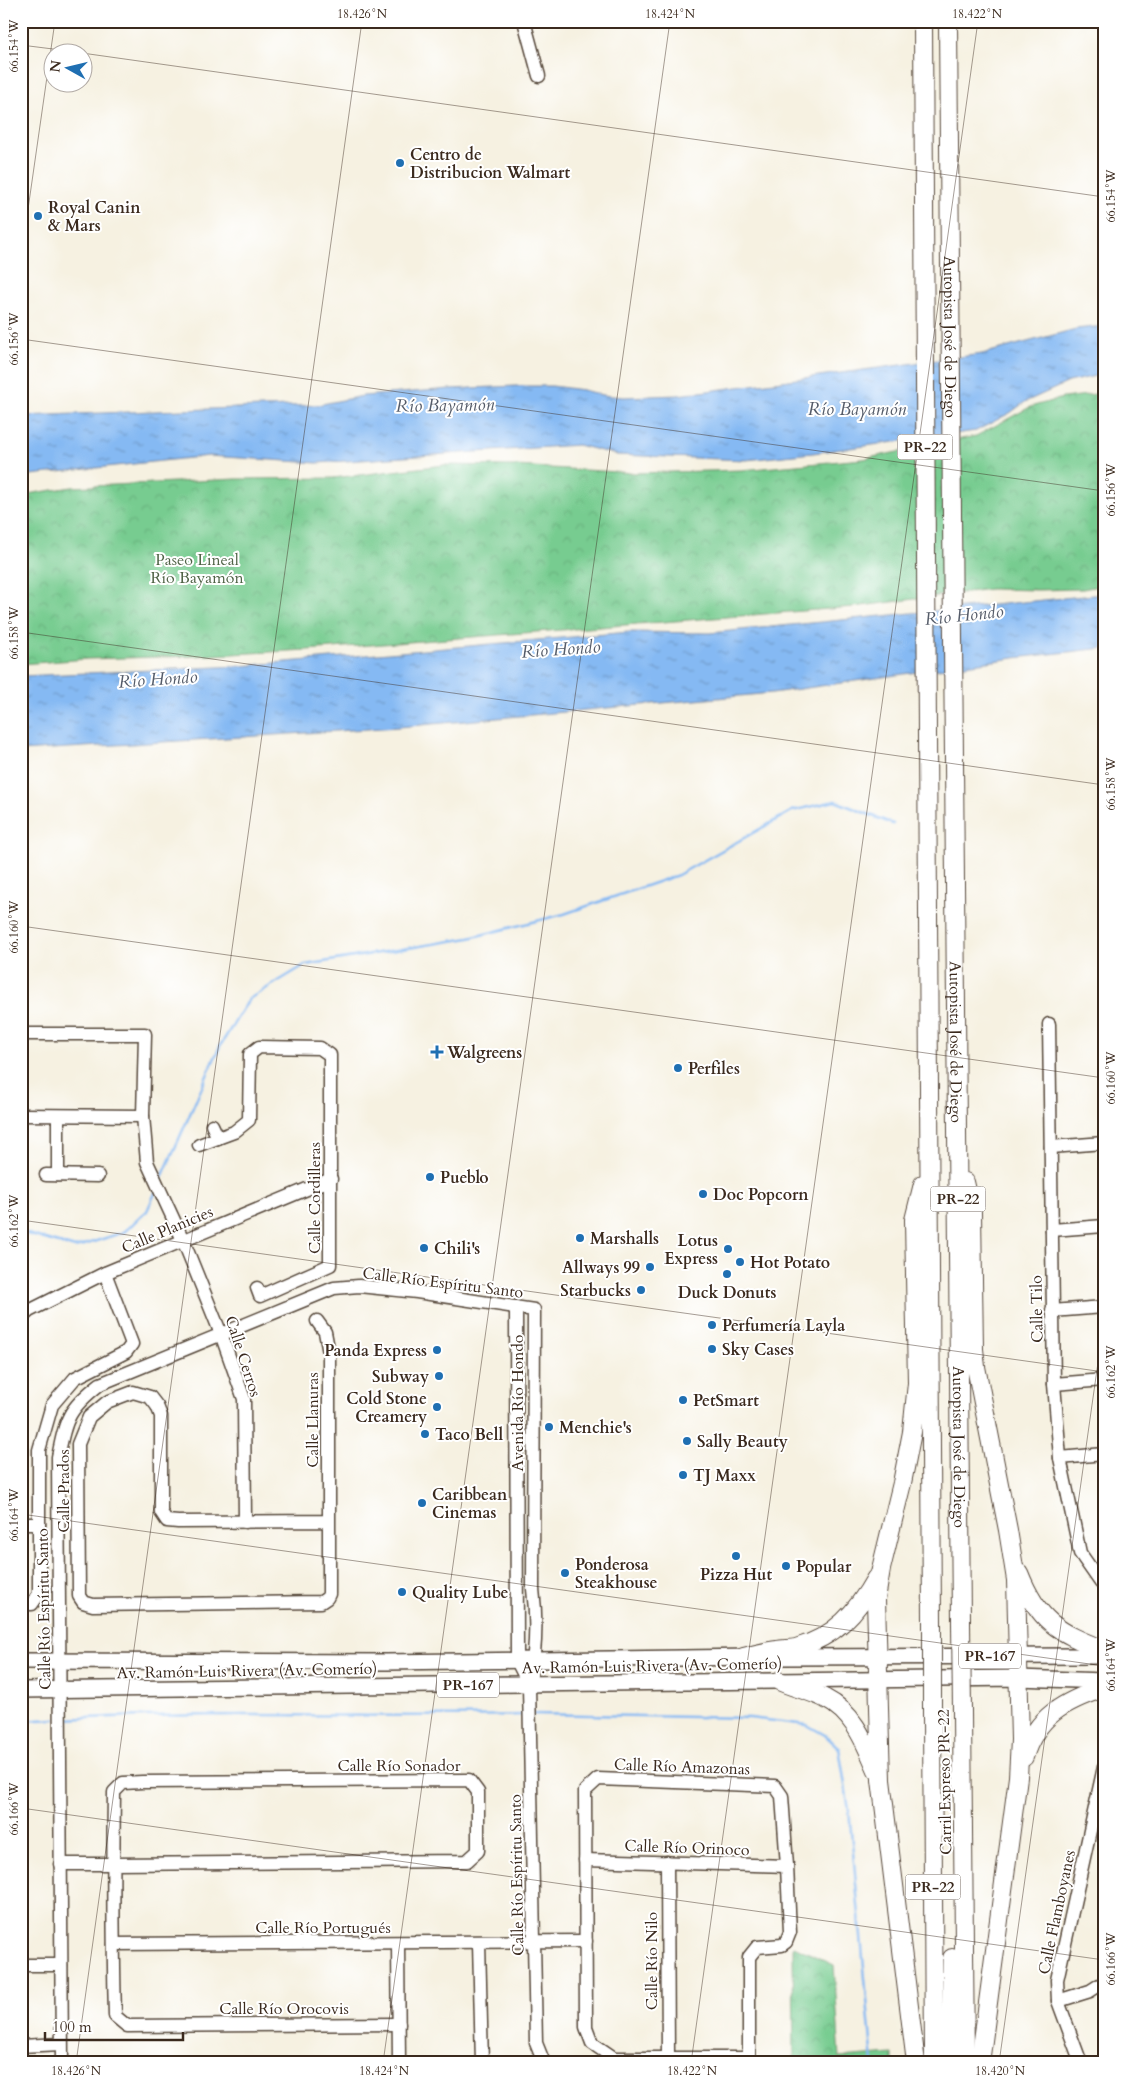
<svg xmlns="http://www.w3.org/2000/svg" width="1125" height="2084" font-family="Cardo,serif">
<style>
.park{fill:url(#park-crowns);stroke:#597b57}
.water{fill:url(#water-ripples);stroke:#607288}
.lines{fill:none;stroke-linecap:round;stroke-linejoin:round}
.stream{stroke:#85b9f3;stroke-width:2.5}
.minor-casing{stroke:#57483b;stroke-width:15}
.major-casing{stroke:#57483b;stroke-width:18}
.highway-casing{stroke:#57483b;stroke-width:20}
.minor{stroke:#fff;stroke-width:12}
.major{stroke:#fff;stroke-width:15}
.highway{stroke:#fff;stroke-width:18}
.highway-bridge-casing{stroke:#57483b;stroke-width:20;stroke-linecap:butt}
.highway-bridge{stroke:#fff;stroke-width:18}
.ticks{fill:none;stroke:#3b2a1e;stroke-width:1;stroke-opacity:0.45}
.poi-dot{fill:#1f6fb2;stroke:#fff;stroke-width:2}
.labels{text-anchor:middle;stroke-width:4;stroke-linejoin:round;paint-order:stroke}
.shield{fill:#fff;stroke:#766a62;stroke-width:1}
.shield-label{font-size:15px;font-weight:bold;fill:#3b2a1e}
.poi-label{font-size:16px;font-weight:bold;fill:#3b2a1e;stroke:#fff;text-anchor:start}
.street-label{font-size:16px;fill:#3b2a1e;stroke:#fff}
.park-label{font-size:16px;fill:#506346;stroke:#fff}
.water-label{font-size:18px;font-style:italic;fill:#555c69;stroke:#fff}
.neatline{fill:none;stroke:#3b2a1e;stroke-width:2}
.ticks-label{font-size:12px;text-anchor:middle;fill:#3b2a1e}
</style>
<defs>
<pattern id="park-crowns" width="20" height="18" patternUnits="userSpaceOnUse" patternTransform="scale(1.25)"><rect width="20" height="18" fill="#77cc90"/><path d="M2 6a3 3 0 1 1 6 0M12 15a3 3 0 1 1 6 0" fill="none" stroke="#68af7c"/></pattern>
<pattern id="water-ripples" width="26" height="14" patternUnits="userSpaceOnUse" patternTransform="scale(1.25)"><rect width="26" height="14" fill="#85b9f3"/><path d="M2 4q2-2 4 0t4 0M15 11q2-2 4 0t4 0" fill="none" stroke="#6e97c4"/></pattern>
</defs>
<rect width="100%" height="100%" fill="#fff"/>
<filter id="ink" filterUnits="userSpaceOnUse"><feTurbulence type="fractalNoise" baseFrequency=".02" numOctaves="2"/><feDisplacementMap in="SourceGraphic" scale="10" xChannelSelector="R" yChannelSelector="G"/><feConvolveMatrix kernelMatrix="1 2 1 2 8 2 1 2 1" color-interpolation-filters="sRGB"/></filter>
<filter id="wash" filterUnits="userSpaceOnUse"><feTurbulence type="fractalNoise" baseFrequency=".0096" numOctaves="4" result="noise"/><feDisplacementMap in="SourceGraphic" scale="20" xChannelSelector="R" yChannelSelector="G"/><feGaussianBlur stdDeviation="1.12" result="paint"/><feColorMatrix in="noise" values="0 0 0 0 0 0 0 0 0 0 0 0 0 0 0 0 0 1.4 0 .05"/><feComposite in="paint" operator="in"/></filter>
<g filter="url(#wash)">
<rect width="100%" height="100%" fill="#f6f1e1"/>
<g class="park">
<polygon points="1104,393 1104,585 1083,589 1038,590 991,589 854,607 307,650 194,656 87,659 21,664 21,495 72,487 236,479 333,478 444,465 517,466 635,473 741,470 863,459 976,436 1030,407 1063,398"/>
<polygon points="794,1946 834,1965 840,2058 893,2054 893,2063 794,2063 793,1948"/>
</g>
<g class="water">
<polygon points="1104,326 1104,374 1069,382 1025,402 1010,413 976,431 813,453 746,460 617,455 578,445 317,463 209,456 21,476 21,416 317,405 363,396 450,389 516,386 552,386 583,390 602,395 623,397 678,395 982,354 1076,329"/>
<polygon points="1104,594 1104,648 1014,658 772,693 399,727 21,751 21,676 240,666 629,632 710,633"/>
</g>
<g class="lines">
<g class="stream">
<polyline points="160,1182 220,1046 249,999 305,965 469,938 564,914 678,875 792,811 835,801 893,824"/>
<polyline points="21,1232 75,1248 124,1232 147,1211 156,1191"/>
<polyline points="533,1714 750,1718 807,1725 825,1735 839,1748 849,1810 873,2063"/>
<path d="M63,1719C217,1711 371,1718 525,1715"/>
<polyline points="21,1721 55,1719"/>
</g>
</g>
</g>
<g filter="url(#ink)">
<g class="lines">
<g class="minor-casing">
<g id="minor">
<polyline points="524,21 539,76"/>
<polyline points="1049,1024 1054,1384 1060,1458 1080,1553 1101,1583 1104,1584"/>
<polyline points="21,1034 145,1034 143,1116 147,1162 183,1240 221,1334 244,1399 245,1522"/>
<polyline points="21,1115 143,1116"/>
<polyline points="58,1116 58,1175"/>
<polyline points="212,1125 218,1138"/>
<polyline points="199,1145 234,1132 249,1120 250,1054 259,1047 320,1048 330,1055 330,1265 260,1296 257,1288"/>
<polyline points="1051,1147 1104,1143"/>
<polyline points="46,1175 98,1176"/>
<polyline points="1052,1230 1104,1226"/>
<polyline points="516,1307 517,1661 529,1685"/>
<polyline points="1052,1311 1104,1307"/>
<polyline points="21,1318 29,1311 105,1273 331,1179"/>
<polyline points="317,1321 325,1332 329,1353 329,1594 327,1598 321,1602 93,1605 83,1602 79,1596 78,1444 89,1417 107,1402 133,1392 150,1397 157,1406 161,1416 161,1512 167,1521 178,1522 328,1521"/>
<polyline points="1054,1384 1104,1380"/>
<polyline points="1060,1458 1104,1454"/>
<polyline points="21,1524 39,1524"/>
<polyline points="21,1604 32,1604 39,1594 39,1450 52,1405 75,1378 126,1352 132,1344 105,1273"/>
<polyline points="585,1860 787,1866"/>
<polyline points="667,1862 668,2059"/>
<path d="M60,1864H113L467,1861L478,1851V1792L469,1780L142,1782L123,1783L114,1792C113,1867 113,1941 115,2016L127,2026L399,2024"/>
<polyline points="398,1943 399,2063"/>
<polyline points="479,1943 482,2063"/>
<polyline points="114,1944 586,1941"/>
<polyline points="21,1965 61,1965"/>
<polyline points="1058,2001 1090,1991 1104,1982"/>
<polyline points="21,2046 61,2044"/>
<polyline points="749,2058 614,2058 592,2043 586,2027 585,1791 598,1779 775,1786 782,1796 787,1866 790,1932 786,1942 782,1945 757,1947 749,1957 749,2063"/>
<path d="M62,2063L58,1457C66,1418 68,1409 100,1384L334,1288L359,1286L417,1292L534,1310L533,1589C537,1620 536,1653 529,1685L536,2043L544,2063"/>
<polyline points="1081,2063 1058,2001 1057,1980 1104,1767"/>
</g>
</g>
<g class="major-casing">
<g id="major">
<polyline points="778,1657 1104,1656"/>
<polyline points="21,1661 386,1662 755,1657"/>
<polyline points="21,1690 1018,1678 1104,1681"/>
</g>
</g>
<g class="highway-casing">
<g id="highway">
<polyline points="923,21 932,1624"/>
<path id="s1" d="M948,21L961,1623"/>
<polyline points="965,1182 972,1212 974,1349 976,1367 1008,1530 1016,1580 1020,1740 1018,1777 980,2063"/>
<path d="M1019,1573C1038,1621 1057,1632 1104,1650"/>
<path d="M743,1657C754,1655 766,1651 777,1650C783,1649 790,1649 796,1648C835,1637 857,1612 876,1578"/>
<path d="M779,1681C794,1688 811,1691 826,1699C854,1713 865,1743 877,1770"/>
<polyline points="932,1712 934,2063"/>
<polyline points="962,1712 965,2063"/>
<path d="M1024,1757C1036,1716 1065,1701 1104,1688"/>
<polyline points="916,2063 881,1780 876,1599 881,1569 902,1483 912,1432 917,1383 914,1220 923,1184"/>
<polyline points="950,2063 952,1958"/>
</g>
</g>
<use href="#minor" class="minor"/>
<use href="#major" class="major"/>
<use href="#highway" class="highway"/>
<g class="highway-bridge-casing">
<g id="highway-bridge">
<polyline points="961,1623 962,1712"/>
<polyline points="932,1712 932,1624"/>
</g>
</g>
<use href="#highway-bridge" class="highway-bridge"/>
</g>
</g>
<path class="ticks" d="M21,45L77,52M82,53L1104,197M21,258L55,21M21,339L1104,491M21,632L1104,785M21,926L1104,1078M21,1220L1104,1372M21,1514L1104,1666M21,1808L1104,1960M76,2063L362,21M383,2063L670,21M691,2063L978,21M999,2063L1104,1320"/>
<g class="poi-dot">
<circle cx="400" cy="163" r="5"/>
<circle cx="38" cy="216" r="5"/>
<path d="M434.5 1044.5h5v5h5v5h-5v5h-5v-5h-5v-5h5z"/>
<circle cx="678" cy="1068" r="5"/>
<circle cx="430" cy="1177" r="5"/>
<circle cx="703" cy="1194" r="5"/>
<circle cx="580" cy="1238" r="5"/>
<circle cx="424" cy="1248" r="5"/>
<circle cx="728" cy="1249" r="5"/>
<circle cx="740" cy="1262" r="5"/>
<circle cx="650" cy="1267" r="5"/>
<circle cx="727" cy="1274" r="5"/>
<circle cx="641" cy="1290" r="5"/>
<circle cx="712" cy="1325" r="5"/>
<circle cx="712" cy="1349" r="5"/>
<circle cx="437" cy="1350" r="5"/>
<circle cx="439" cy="1376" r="5"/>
<circle cx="683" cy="1400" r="5"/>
<circle cx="437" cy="1407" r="5"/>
<circle cx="549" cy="1427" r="5"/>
<circle cx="425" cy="1434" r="5"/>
<circle cx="687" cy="1441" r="5"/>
<circle cx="683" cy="1475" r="5"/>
<circle cx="422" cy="1503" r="5"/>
<circle cx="736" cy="1556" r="5"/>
<circle cx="786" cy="1566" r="5"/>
<circle cx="565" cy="1573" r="5"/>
<circle cx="402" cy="1592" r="5"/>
</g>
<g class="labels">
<g class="shield">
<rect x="897.5" y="434.5" width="55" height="25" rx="4"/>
<rect x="930.5" y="1186.5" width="55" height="25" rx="4"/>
<rect x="959" y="1643.5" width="62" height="25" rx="4"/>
<rect x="437" y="1672.5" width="62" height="25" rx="4"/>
<rect x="905.5" y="1874.5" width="55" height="25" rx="4"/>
</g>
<g class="shield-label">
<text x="925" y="452">PR-22</text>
<text x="958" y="1204">PR-22</text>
<text x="990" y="1661">PR-167</text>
<text x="468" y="1690">PR-167</text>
<text x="933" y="1892">PR-22</text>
</g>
<g class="poi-label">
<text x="410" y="160">Centro de<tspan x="410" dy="18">Distribucion Walmart</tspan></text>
<text x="48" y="213">Royal Canin<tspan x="48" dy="18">&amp; Mars</tspan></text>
<text x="447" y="1058">Walgreens</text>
<text x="688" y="1074">Perfiles</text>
<text x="440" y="1183">Pueblo</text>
<text x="713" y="1200">Doc Popcorn</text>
<text x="590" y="1244">Marshalls</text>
<text x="718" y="1246" text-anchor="end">Lotus<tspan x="718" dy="18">Express</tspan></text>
<text x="434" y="1254">Chili's</text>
<text x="750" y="1268">Hot Potato</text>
<text x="640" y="1273" text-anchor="end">Allways 99</text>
<text x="631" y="1296" text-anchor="end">Starbucks</text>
<text x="727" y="1298" text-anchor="middle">Duck Donuts</text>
<text x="722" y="1331">Perfumería Layla</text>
<text x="722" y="1355">Sky Cases</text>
<text x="427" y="1356" text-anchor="end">Panda Express</text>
<text x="429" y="1382" text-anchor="end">Subway</text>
<text x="427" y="1404" text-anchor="end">Cold Stone<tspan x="427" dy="18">Creamery</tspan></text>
<text x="693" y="1406">PetSmart</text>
<text x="559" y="1433">Menchie's</text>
<text x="435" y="1440">Taco Bell</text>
<text x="697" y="1447">Sally Beauty</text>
<text x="693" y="1481">TJ Maxx</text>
<text x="432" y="1500">Caribbean<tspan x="432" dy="18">Cinemas</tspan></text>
<text x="575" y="1570">Ponderosa<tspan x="575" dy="18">Steakhouse</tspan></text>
<text x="796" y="1572">Popular</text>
<text x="736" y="1580" text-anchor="middle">Pizza Hut</text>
<text x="412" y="1598">Quality Lube</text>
</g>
<g class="street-label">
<text dy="6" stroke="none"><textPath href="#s1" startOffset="316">Autopista José de Diego</textPath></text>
<text dy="6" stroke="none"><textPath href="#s1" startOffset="1021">Autopista José de Diego</textPath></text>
<text transform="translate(314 1198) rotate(-90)" y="6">Calle Cordilleras</text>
<text transform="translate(167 1229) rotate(-23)" y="6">Calle Planicies</text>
<text transform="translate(443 1282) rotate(7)" y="6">Calle Río Espíritu Santo</text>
<text transform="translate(1036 1309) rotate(-91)" y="6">Calle Tilo</text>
<text transform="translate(244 1356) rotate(72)" y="6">Calle Cerros</text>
<text transform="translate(517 1403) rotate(-90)" y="6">Avenida Río Hondo</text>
<text transform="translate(312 1420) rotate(-90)" y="6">Calle Llanuras</text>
<text dy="6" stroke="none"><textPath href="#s1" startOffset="1426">Autopista José de Diego</textPath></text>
<text transform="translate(63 1491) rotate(-90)" y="6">Calle Prados</text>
<text transform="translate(43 1609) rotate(-91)" y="6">Calle Río Espíritu Santo</text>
<text transform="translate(652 1665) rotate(-1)" y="6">Av. Ramón Luis Rivera (Av. Comerío)</text>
<text transform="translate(247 1670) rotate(-1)" y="6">Av. Ramón Luis Rivera (Av. Comerío)</text>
<text x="399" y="1771">Calle Río Sonador</text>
<text transform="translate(682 1766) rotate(2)" y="6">Calle Río Amazonas</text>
<text transform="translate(944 1782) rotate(-91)" y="6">Carril Expreso PR-22</text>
<text transform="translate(687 1847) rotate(2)" y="6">Calle Río Orinoco</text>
<text transform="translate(516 1875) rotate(-91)" y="6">Calle Río Espíritu Santo</text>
<text transform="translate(1056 1912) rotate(-78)" y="6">Calle Flamboyanes</text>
<text x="323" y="1933">Calle Río Portugués</text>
<text transform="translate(651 1961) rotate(-90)" y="6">Calle Río Nilo</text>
<text x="284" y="2014">Calle Río Orocovis</text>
</g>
<g class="park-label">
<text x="197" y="565">Paseo Lineal<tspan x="197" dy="18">Río Bayamón</tspan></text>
</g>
<g class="water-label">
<text transform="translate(445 405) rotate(-1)" y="6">Río Bayamón</text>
<text x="857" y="415">Río Bayamón</text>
<text transform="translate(964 615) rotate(-6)" y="6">Río Hondo</text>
<text transform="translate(561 649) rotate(-4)" y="6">Río Hondo</text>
<text transform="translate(158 679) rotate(-4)" y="6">Río Hondo</text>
</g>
</g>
<rect width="1125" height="2084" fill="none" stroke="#fff" stroke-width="55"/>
<g transform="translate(68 68) rotate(278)"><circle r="24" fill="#ffffff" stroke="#b1aaa5"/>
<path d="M0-4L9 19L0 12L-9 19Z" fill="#1f6fb2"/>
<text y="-8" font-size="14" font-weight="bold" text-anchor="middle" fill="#3b2a1e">N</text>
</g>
<path d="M45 2032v8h138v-8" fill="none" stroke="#3b2a1e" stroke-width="2.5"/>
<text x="52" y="2032" font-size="15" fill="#3b2a1e" stroke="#ffffff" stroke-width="4" paint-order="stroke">100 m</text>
<rect x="28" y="28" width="1070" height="2028" class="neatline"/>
<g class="ticks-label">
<text x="362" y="18">18.426°N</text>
<text x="670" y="18">18.424°N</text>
<text x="977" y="18">18.422°N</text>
<text transform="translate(14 46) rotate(-90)" y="4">66.154°W</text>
<text transform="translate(1111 196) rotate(-90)" y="4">66.154°W</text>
<text transform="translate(14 339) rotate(-90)" y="4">66.156°W</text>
<text transform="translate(1111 490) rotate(-90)" y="4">66.156°W</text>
<text transform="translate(14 633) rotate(-90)" y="4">66.158°W</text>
<text transform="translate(1111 784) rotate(-90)" y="4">66.158°W</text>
<text transform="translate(14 927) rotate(-90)" y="4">66.160°W</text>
<text transform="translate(1111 1078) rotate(-90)" y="4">66.160°W</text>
<text transform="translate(14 1221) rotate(-90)" y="4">66.162°W</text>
<text transform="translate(1111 1372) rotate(-90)" y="4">66.162°W</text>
<text transform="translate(14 1515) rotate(-90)" y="4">66.164°W</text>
<text transform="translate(1111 1665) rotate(-90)" y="4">66.164°W</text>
<text transform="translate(14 1809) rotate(-90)" y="4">66.166°W</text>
<text transform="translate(1111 1959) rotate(-90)" y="4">66.166°W</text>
<text x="76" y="2075">18.426°N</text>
<text x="384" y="2075">18.424°N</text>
<text x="692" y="2075">18.422°N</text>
<text x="1000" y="2075">18.420°N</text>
</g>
</svg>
